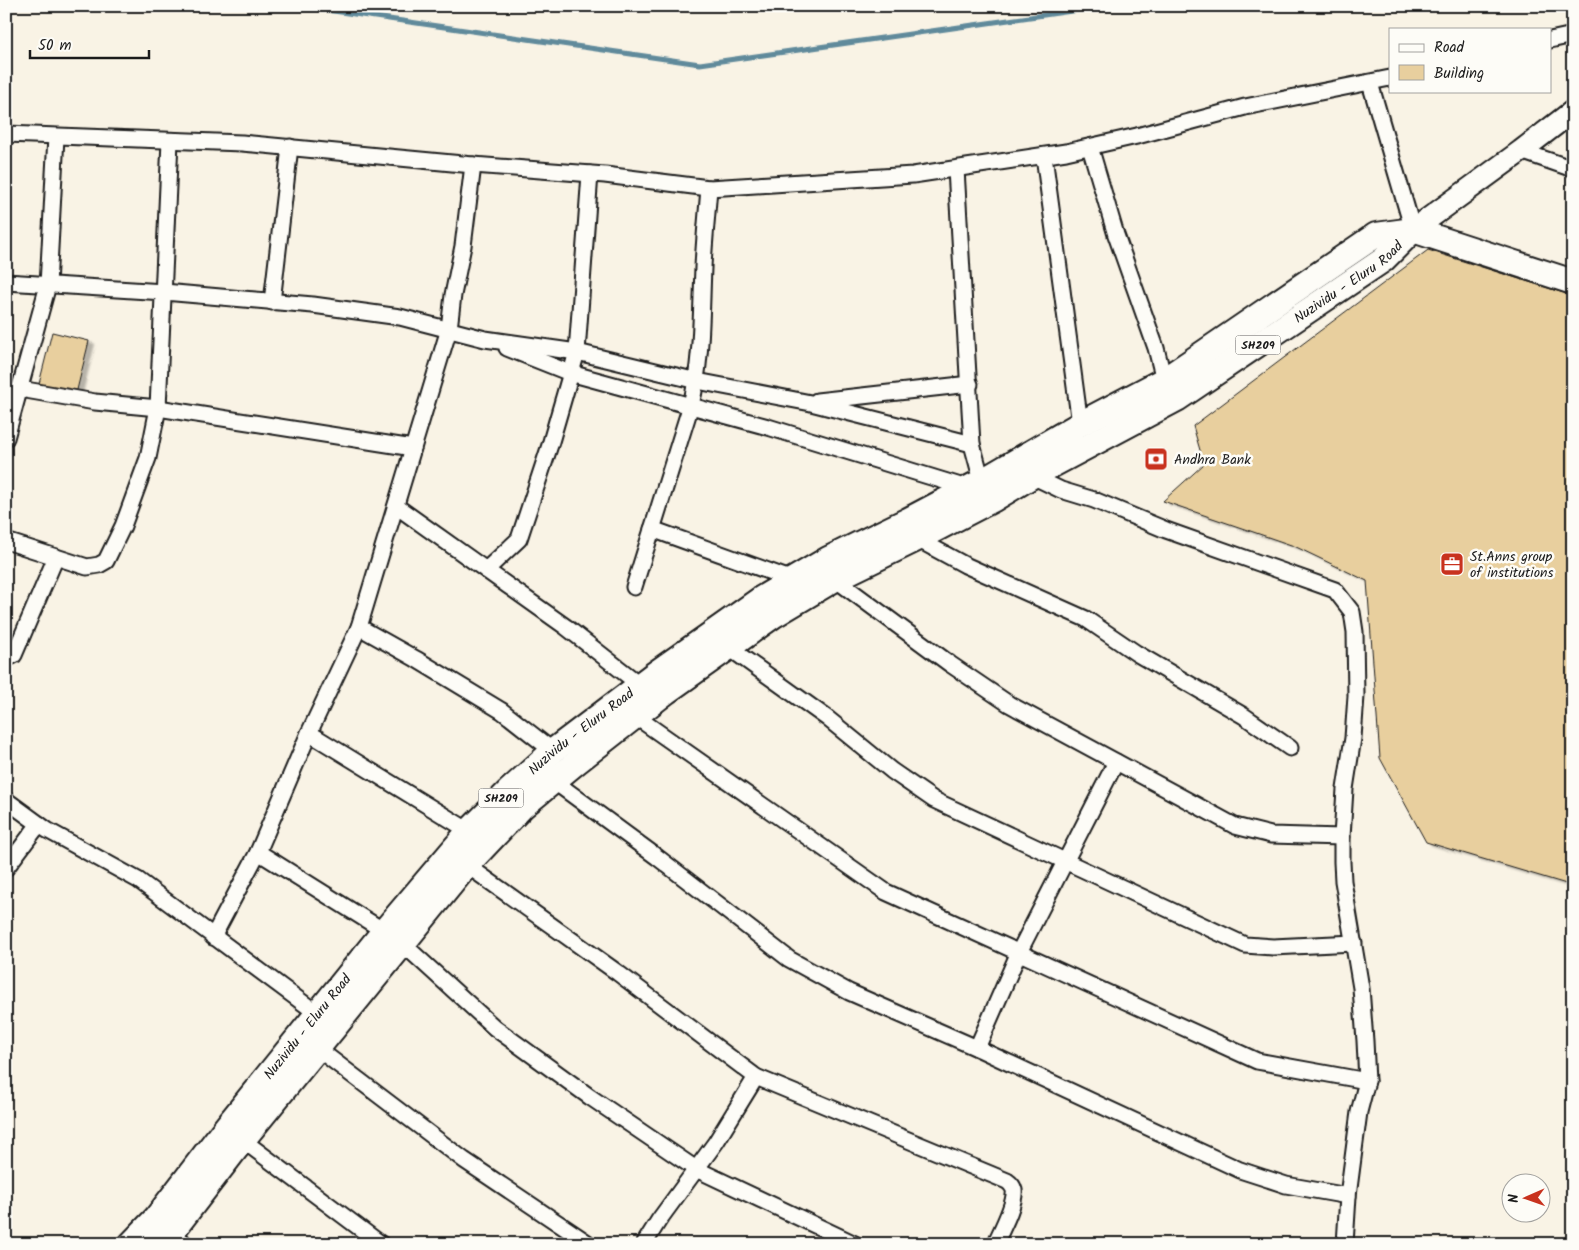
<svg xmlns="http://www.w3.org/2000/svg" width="1579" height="1250" font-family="Kalam,sans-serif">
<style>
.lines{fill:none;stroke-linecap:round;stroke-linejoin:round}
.stream{stroke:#608a9b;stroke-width:5}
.building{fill:#e8cf9e;stroke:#1c1c1c;filter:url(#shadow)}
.minor-casing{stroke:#1c1c1c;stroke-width:19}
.secondary-casing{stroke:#1c1c1c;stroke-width:25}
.primary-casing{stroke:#1c1c1c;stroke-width:28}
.minor{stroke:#fdfcf7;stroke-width:15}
.secondary{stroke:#fdfcf7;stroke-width:21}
.primary{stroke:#fdfcf7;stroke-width:24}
.labels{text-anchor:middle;stroke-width:5;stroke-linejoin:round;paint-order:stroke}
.shield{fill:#fdfcf7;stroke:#605f5e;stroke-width:1}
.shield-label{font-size:12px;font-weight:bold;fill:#1c1c1c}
.street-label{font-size:14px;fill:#1c1c1c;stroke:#fdfcf7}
.poi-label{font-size:14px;fill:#1c1c1c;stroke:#fdfcf7;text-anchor:start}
</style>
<defs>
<filter id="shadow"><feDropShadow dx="5.5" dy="3" stdDeviation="1" flood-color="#0004"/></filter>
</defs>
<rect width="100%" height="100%" fill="#f9f3e5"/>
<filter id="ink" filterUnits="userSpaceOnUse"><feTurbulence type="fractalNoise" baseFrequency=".02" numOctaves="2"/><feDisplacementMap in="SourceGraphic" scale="10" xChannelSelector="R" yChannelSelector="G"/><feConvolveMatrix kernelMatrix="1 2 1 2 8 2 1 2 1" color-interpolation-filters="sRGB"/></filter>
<g filter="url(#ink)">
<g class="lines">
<polyline class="stream" points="299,6 700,64 1107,6"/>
</g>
<g class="building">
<polygon points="1428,250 1573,296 1573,886 1426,842 1380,758 1367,581 1294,546 1163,501 1204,464 1193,426"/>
<polygon points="52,332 89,341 76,394 39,384"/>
</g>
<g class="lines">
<g class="minor-casing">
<g id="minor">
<polyline points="1550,40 1573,35"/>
<polyline points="1370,83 1413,230"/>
<polyline points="6,134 242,143 473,165 605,175 709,188 913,175 1066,152 1137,136 1245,107 1390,78"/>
<polyline points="1090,147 1116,235 1156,348 1164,380"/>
<polyline points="1521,151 1573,169"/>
<polyline points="1044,156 1080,424"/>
<polyline points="956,169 972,444 982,481 986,488"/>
<polyline points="6,282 164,292 313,305 400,317 485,339 577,352 697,381 811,403 972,444"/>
<polyline points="272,302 290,147"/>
<polyline points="507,348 570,373 768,427 967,488"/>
<polyline points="20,389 95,402 158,408 413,448"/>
<polyline points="817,401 970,384"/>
<polyline points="6,438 48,285 56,137"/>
<polyline points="1030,471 1032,476 1061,490 1094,500 1166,530 1335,590 1352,612 1355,632 1356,696 1353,738 1345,789 1342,837 1342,862 1343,881 1361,988 1365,1041 1367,1081 1359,1112 1348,1196 1345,1244"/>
<polyline points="396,506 566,627 640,685"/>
<polyline points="652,529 793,580"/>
<polyline points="917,539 965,565 1086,619 1136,653 1244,716 1290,748"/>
<polyline points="6,541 87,567 99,565 106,561 123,526 148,458 158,408 170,141"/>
<polyline points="486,570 519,539 550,445 577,352 590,174"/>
<polyline points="835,579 950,664 1009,704 1235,826 1271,835 1342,837"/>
<path d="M634,587L691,405C702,360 701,315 703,268C704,242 707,215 709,188"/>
<polyline points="359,627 416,659 502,711 553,751"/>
<polyline points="728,647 827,718 892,771 934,800 1245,945 1273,947 1354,943"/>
<polyline points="6,659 14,655 56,557"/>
<polyline points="635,716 886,892 1257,1061 1367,1081"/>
<polyline points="309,733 469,831"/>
<polyline points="555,782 657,857 789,959 849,992 977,1048 1240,1170 1286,1185 1348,1196"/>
<polyline points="6,800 47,830 138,880 318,1014"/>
<polyline points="258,852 384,931"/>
<path d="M461,861L618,973L756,1077L1007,1181C1010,1183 1013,1186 1014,1190C1016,1203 1001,1231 995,1244"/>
<polyline points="6,868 39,824"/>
<polyline points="213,937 258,852 309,733 359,627 449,329 453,295 463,246 473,165"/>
<polyline points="403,944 495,1028 590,1097 696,1169 855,1244"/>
<polyline points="977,1048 1019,952 1116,762"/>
<polyline points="318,1049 464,1160 589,1244"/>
<polyline points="236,1135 381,1244"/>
<polyline points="172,1232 185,1244"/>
<polyline points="644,1244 659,1220 716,1142 756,1077"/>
</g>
</g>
<g class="secondary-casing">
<polyline id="secondary" points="1413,230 1521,151 1573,111"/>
</g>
<g class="primary-casing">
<g id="primary">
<path id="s1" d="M131,1244L156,1218L226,1127L384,931L469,831L509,791L553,751L653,675L762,598L828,559L908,520L982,481L1080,424L1164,380L1376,235L1413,230L1573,282"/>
<path id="s2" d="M161,1244L172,1232L242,1141L467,865L522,807L578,761L666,692L773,616L835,579L917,539L994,499L1032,476L1177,399L1383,260L1413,230"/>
</g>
</g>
<use href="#minor" class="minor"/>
<use href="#secondary" class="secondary"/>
<use href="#primary" class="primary"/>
</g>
</g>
<defs>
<g id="bank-square" transform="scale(1.25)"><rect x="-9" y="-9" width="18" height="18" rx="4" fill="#c8321e" stroke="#fdfcf7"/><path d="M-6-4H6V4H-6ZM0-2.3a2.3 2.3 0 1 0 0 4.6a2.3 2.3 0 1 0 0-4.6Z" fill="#fff"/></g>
<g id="office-square" transform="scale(1.25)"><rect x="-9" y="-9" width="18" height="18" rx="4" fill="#c8321e" stroke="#fdfcf7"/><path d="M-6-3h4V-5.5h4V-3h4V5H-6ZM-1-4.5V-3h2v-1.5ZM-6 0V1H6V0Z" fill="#fff"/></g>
</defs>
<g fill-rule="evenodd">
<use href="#bank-square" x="1156" y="459"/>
<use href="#office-square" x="1452" y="564"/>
</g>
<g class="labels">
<g class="shield">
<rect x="1235.5" y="335.5" width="45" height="19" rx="4"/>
<rect x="478.5" y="788.5" width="45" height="19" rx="4"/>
</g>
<g class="shield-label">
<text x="1258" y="349">SH209</text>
<text x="501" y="802">SH209</text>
</g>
<g class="street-label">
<text dy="5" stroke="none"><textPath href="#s2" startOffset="1549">Nuzividu - Eluru Road</textPath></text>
<text dy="5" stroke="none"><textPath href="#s1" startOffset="684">Nuzividu - Eluru Road</textPath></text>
<text dy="5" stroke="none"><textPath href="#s1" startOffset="280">Nuzividu - Eluru Road</textPath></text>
</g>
<g class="poi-label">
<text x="1174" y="464">Andhra Bank</text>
<text x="1470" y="561">St.Anns group<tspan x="1470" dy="16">of institutions</tspan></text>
</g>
</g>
<rect width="1579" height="1250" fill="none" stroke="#fdfcf7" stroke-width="25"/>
<rect x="12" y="12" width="1554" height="1225" fill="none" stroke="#1c1c1c" stroke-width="2" filter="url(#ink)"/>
<rect x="1389" y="28" width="162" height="65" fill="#fdfcf7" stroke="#a3a29f"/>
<rect x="1399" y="44" width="25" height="8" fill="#fdfcf7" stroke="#a3a29f"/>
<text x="1434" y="52" font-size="15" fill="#1c1c1c">Road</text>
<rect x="1399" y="65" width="25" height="15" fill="#e8cf9e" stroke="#a3a29f"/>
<text x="1434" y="78" font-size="15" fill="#1c1c1c">Building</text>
<g transform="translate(1526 1198) rotate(268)"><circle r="24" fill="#fdfcf7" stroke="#a3a29f"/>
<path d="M0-4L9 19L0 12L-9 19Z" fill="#c8321e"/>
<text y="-8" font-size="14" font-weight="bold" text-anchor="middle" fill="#1c1c1c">N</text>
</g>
<path d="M30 50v8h119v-8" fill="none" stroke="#1c1c1c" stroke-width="2.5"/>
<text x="38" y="50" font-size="15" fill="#1c1c1c" stroke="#fdfcf7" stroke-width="4" paint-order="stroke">50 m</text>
</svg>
